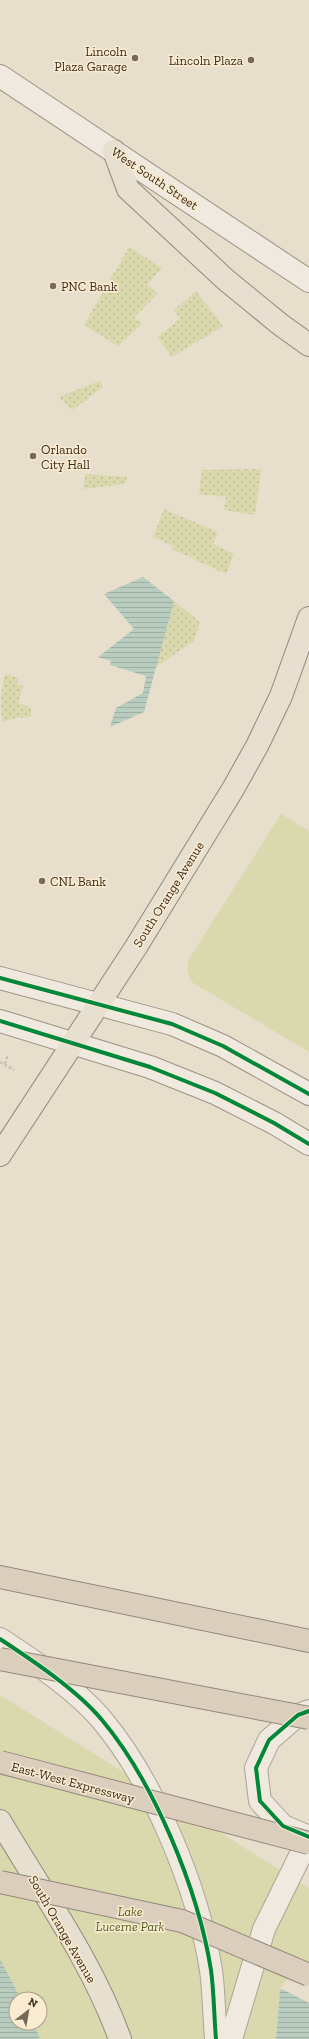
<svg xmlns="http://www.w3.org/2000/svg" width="309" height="2039" font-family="'Zilla Slab',serif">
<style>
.green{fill:#dad8ad}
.garden{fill:url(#garden-dots)}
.water{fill:url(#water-rules)}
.pier{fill:#e7decc}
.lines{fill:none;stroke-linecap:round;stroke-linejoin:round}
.minor-casing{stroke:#aca396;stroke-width:24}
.secondary-casing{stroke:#9c9285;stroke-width:24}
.primary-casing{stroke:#92887c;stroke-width:24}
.motorway-casing{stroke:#92887c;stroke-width:24}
.path{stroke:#c8c0b5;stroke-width:2.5;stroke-dasharray:3 2;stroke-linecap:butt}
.minor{stroke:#efe9df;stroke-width:22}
.secondary{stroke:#efe9df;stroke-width:22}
.primary{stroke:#e7dfcf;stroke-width:22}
.motorway{stroke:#dbcebd;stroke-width:22}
.motorway-bridge-casing{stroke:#92887c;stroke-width:24;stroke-linecap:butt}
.motorway-bridge{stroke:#dbcebd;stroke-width:22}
.cycleway-casing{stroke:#faecd1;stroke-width:6}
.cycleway{stroke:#00873e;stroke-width:4}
.poi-dot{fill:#78695a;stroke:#faecd1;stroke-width:1.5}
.labels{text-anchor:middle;stroke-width:3;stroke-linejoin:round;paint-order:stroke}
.poi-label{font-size:13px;fill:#3d2a1c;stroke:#faecd1;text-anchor:start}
.street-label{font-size:13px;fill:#3d2a1c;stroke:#faecd1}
.park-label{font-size:13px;font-style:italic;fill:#505c20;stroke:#faecd1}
</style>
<defs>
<pattern id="garden-dots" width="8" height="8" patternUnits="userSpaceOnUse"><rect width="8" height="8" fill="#dad8ad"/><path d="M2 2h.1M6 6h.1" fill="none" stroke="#bcba94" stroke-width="1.8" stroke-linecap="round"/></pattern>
<pattern id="water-rules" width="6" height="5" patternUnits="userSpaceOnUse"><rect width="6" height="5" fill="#b8ccbf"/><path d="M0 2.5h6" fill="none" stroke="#9fafa4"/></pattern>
</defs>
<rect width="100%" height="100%" fill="#e7decc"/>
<g class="green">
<path d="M281,814L309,831V1052L193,983C187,974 186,970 189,959Z"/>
<polygon points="0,1695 309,1888 309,1975 280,1991 276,2039 40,2039 34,2023 40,2023 40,1999 21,1999 0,1959"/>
</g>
<g class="garden">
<polygon points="129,247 162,268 147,285 158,293 134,318 142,324 118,346 84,325"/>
<polygon points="196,291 223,326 172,357 157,337 180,319 174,310"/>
<polygon points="100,381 103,387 72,410 59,397"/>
<polygon points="261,469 255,515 224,510 226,497 199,494 202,470"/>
<polygon points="86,474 127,477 125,484 83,489"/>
<polygon points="164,509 218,532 213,544 234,554 226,574 172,549 173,546 153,537"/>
<polygon points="174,601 200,622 194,641 156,667"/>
<path d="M5,674L19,678L17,684L23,686L18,703L31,708V717L15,718L3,722C0,706 1,689 5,674Z"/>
</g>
<g class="water">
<polygon points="143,577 174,601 144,712 110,727 116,708 143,693 146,676 110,665 111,661 98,657 134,629 104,594"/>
<polygon points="0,1959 21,1999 16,1999 16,2023 34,2023 40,2039 0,2039"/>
<polygon points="309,1975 309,2039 276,2039 280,1991 293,1977"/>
</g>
<polygon class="pier" points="309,1973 309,2003 280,1988 292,1975"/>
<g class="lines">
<g class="minor-casing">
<g id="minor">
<path d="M0,1639C32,1660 77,1690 102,1720C154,1782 198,1889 211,1970C214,1992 214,2016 216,2039"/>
<polyline points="309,1711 298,1715 269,1740 256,1768 260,1801 283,1826 309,1837"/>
<polyline points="231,2039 264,1929 299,1858 309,1844"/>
</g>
</g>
<g class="secondary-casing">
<g id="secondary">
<polyline points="0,76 309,281"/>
<polyline points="0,978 172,1024 223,1046 309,1094"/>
<polyline points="0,1021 150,1067 215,1093 274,1123 309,1144"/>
</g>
</g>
<g class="primary-casing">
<g id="primary">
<polyline points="114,151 128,189 226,280 281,325 309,345"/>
<polyline points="0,1155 136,947 233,789 257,746 281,696 309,618"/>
<path d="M0,1821C42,1892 92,1961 120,2039"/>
</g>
</g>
<g class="motorway-casing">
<polyline id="motorway" points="0,1577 309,1641"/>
</g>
<g class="path">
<polyline points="0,1062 14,1070"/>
<polyline points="5,1064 8,1054"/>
</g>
<use href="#minor" class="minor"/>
<use href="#secondary" class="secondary"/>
<use href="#primary" class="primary"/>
<use href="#motorway" class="motorway"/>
<g class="motorway-bridge-casing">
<g id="motorway-bridge">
<polyline points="0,1659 309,1718"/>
<polyline points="0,1762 309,1843"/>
<polyline points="0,1882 182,1921 309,1975"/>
</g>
</g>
<use href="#motorway-bridge" class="motorway-bridge"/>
<g class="cycleway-casing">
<g id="cycleway">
<polyline points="0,978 172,1024 223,1046 309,1094"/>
<polyline points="0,1021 150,1067 215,1093 274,1123 309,1144"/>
<path d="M0,1639C32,1660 77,1690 102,1720C154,1782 198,1889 211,1970C214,1992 214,2016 216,2039"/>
<polyline points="309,1711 298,1715 269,1740 256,1768 260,1801 283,1826 309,1837"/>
</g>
</g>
<use href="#cycleway" class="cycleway"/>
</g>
<g class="poi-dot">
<circle cx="135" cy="58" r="4"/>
<circle cx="251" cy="60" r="4"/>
<circle cx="53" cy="286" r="4"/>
<circle cx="33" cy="456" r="4"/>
<circle cx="42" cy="881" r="4"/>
</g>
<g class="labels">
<g class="poi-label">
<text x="127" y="56" text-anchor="end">Lincoln<tspan x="127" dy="15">Plaza Garage</tspan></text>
<text x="243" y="65" text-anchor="end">Lincoln Plaza</text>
<text x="61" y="291">PNC Bank</text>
<text x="41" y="454">Orlando<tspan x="41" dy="15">City Hall</tspan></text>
<text x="50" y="886">CNL Bank</text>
</g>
<g class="street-label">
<text transform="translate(155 178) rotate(34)" y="5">West South Street</text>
<text transform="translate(168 894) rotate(-58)" y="5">South Orange Avenue</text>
<text transform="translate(73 1782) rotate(15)" y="5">East-West Expressway</text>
<text transform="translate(63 1929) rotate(60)" y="5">South Orange Avenue</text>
</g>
<g class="park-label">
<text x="130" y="1916">Lake<tspan x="130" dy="15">Lucerne Park</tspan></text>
</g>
</g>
<g transform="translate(28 2011) rotate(31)"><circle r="19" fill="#faecd1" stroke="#ae9e89"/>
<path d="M0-3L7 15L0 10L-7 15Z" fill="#78695a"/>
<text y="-6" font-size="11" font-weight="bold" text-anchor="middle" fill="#3d2a1c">N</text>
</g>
</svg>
